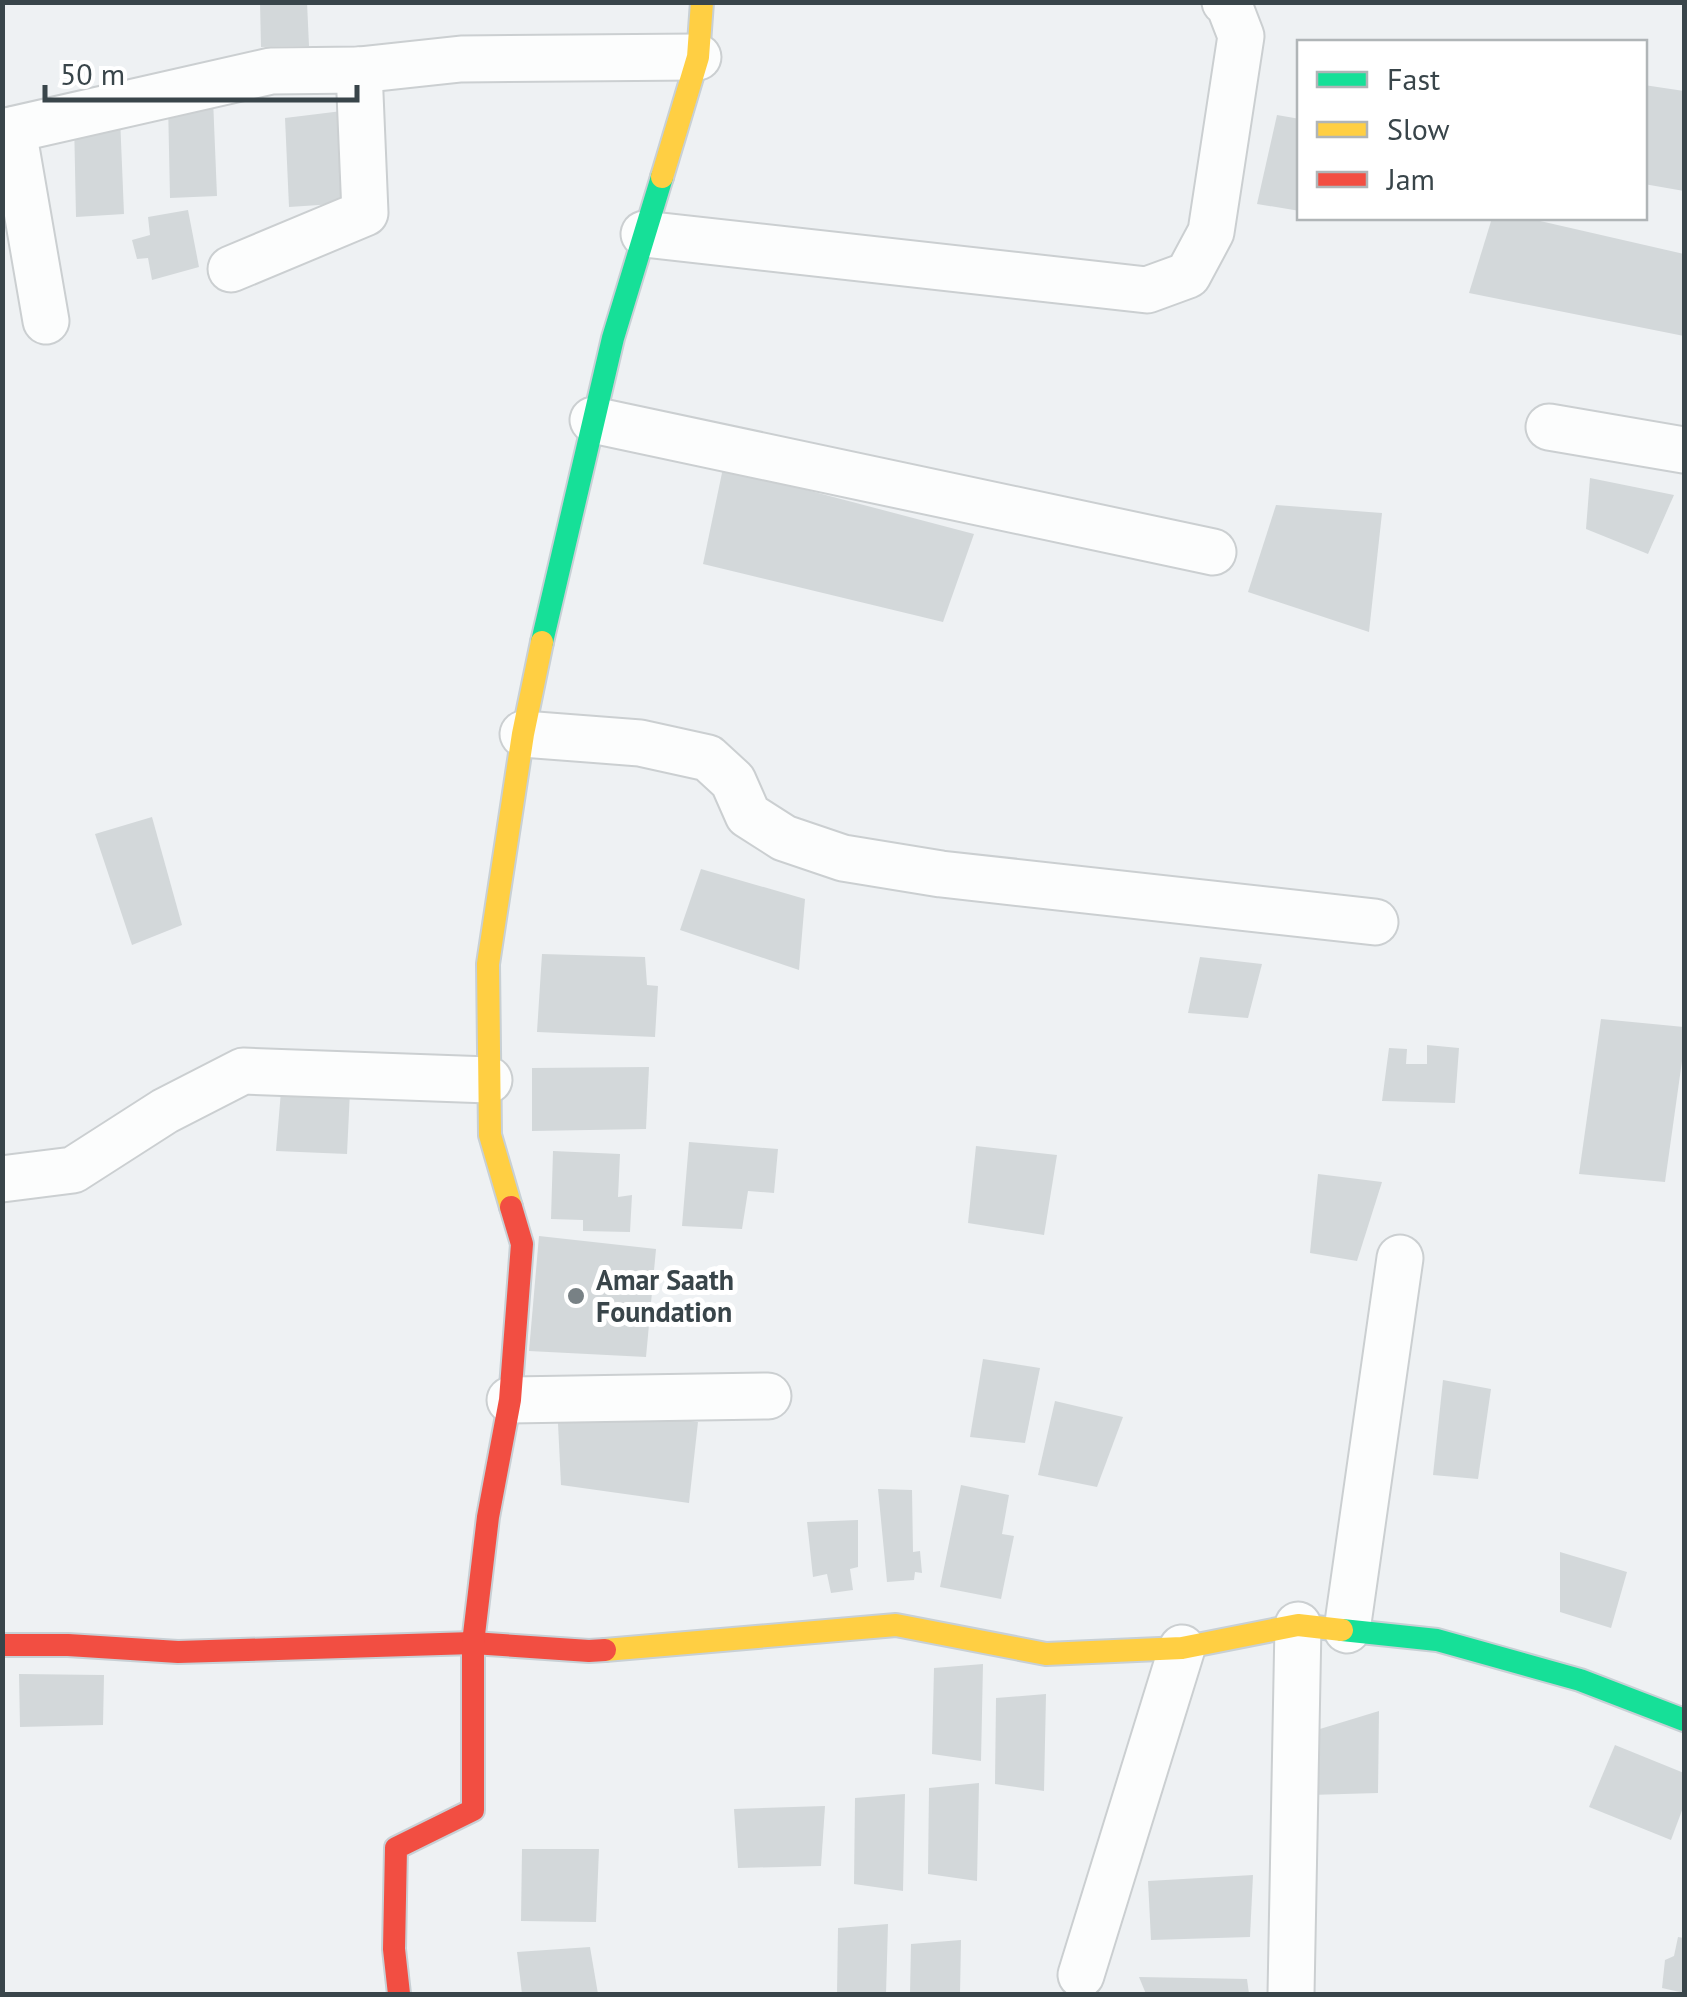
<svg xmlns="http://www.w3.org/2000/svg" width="1687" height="1997" font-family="'PT Sans',sans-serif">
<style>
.building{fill:#d3d8da}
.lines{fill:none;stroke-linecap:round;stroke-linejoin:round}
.street-casing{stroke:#cbcfd1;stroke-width:49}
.fast-casing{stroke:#c8d0d5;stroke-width:26}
.slow-casing{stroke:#c8d0d5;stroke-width:26}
.jam-casing{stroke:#c8d0d5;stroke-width:26}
.street{stroke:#fcfdfd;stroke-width:45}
.fast{stroke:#16e098;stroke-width:22}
.slow{stroke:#ffcf43;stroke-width:22}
.jam{stroke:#f24e42;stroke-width:22}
.poi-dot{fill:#788185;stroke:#fff;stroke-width:4}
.labels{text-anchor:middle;stroke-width:10;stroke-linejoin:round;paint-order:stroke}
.poi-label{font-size:28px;font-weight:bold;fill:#39454a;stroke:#fff;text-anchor:start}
</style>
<rect width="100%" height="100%" fill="#eef1f3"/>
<g class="building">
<polygon points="260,2 307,2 309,46 261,47"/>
<polygon points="1644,85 1684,91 1684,191 1644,184"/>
<polygon points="213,99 217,196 170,198 168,102"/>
<polygon points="342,111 349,203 289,207 285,118"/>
<polygon points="1277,115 1300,119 1300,211 1257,204"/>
<polygon points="120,117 124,214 76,217 74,120"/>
<polygon points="188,210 199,267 152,280 148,258 137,259 132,240 150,235 148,217"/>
<polygon points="1492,218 1527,218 1684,254 1684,336 1469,293"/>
<polygon points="723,468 974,534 943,622 703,564"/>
<polygon points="1590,478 1674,495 1648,554 1586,529"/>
<polygon points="1276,505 1382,513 1369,632 1248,592"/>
<polygon points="152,817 182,925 132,945 95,834"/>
<polygon points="701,869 805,899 799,970 680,930"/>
<polygon points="542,954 645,957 647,985 658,986 655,1037 537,1032"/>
<polygon points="1200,957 1262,964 1248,1018 1188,1013"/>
<polygon points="1601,1019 1684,1027 1684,1047 1665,1182 1579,1174"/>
<polygon points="1427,1045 1459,1048 1455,1103 1382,1101 1389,1048 1407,1049 1406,1064 1427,1064"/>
<polygon points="649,1067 646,1129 532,1131 532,1068"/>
<polygon points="281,1091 350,1091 347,1154 276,1151"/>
<polygon points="689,1142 778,1149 774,1193 748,1191 742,1229 682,1226"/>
<polygon points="976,1146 1057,1155 1044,1235 968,1223"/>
<polygon points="553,1151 620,1154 618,1197 632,1195 630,1232 583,1231 583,1220 551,1219"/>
<polygon points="1318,1174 1382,1182 1357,1261 1310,1253"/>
<polygon points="539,1236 656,1249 646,1357 529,1351"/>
<polygon points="983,1359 1040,1368 1025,1443 970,1437"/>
<polygon points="1443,1380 1491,1389 1478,1479 1433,1475"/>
<polygon points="1055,1401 1123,1417 1097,1487 1038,1475"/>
<polygon points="557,1403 698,1422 689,1503 561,1485"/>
<polygon points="961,1485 1009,1495 1002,1534 1014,1536 1001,1599 940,1587"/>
<polygon points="878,1489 912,1490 913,1552 920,1551 922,1573 915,1572 914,1580 887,1582"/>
<polygon points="858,1520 858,1567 850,1569 853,1590 831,1593 827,1574 813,1577 807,1522"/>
<polygon points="1560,1552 1627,1572 1611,1628 1560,1612"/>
<polygon points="983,1664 981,1761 932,1754 934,1668"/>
<polygon points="19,1674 104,1675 103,1725 20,1727"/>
<polygon points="1046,1694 1044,1791 995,1784 996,1698"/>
<polygon points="1379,1711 1378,1793 1310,1795 1310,1732"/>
<polygon points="1615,1745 1684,1773 1684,1805 1671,1840 1589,1807"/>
<polygon points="979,1783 977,1881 928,1874 929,1788"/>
<polygon points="905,1794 903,1891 854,1884 855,1798"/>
<polygon points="825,1806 821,1866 738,1868 734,1809"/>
<polygon points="522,1849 599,1849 596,1922 521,1921"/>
<polygon points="1253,1875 1250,1937 1151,1940 1148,1881"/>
<polygon points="888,1924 886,1994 837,1994 838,1928"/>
<polygon points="1678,1937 1684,1938 1684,1993 1662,1988 1665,1960 1674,1956"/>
<polygon points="961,1940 960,1994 910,1994 911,1944"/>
<polygon points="590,1947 598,1994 522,1994 517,1952"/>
<polygon points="1139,1977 1247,1979 1249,1994 1146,1994"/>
</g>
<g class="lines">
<g class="street-casing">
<g id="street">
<polyline points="13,130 46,321"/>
<polyline points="2,132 271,71 359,70 461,59 698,57"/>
<polyline points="644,234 1147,290 1188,275 1211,232 1241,36 1229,5 1225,2"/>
<polyline points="231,269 365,213 359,70"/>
<polyline points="593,420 1213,552"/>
<polyline points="1549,427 1684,450"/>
<polyline points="523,734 640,743 708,758 733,781 748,815 784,838 843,858 941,874 1375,922"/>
<polyline points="2,1179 73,1170 165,1111 243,1071 489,1080"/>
<polyline points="510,1400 768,1396"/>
<polyline points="1347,1630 1400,1258"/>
<polyline points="1081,1975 1182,1648"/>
<polyline points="1291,1994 1298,1625"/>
</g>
</g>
<g class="fast-casing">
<g id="fast">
<polyline points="542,642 613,338 662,177"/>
<polyline points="1342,1630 1437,1640 1580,1680 1684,1720"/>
</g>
</g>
<g class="slow-casing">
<g id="slow">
<polyline points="662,177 698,57 702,2"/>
<polyline points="511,1207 490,1135 488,964 523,734 542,642"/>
<polyline points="605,1650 896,1625 1046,1654 1182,1648 1298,1625 1342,1630"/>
</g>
</g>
<g class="jam-casing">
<g id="jam">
<polyline points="2,1645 68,1645 178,1652 473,1643 589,1651 605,1650"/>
<polyline points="399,1994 394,1949 396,1848 473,1810 473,1643 488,1517 510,1400 522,1244 511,1207"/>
</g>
</g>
<use href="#street" class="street"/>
<use href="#fast" class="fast"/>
<use href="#slow" class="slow"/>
<use href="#jam" class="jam"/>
</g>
<circle class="poi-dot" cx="576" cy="1296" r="10"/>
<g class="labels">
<g class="poi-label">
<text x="596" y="1290">Amar Saath<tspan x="596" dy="32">Foundation</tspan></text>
</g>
</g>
<rect width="1687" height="1997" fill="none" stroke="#39454a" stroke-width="10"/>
<rect x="1297" y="40" width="350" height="180" fill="#ffffff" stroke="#b0b5b7" stroke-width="2.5"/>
<rect x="1317" y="72" width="50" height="15" fill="#16e098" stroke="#b0b5b7" stroke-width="2.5"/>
<text x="1387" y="90" font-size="30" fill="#39454a">Fast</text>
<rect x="1317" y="122" width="50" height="15" fill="#ffcf43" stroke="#b0b5b7" stroke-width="2.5"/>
<text x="1387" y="140" font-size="30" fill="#39454a">Slow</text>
<rect x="1317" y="172" width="50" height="15" fill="#f24e42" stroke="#b0b5b7" stroke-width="2.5"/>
<text x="1387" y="190" font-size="30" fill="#39454a">Jam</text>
<path d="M45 85v15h312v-15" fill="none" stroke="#39454a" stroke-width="5"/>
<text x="60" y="85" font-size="30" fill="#39454a" stroke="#ffffff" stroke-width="8" paint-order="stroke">50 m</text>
</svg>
